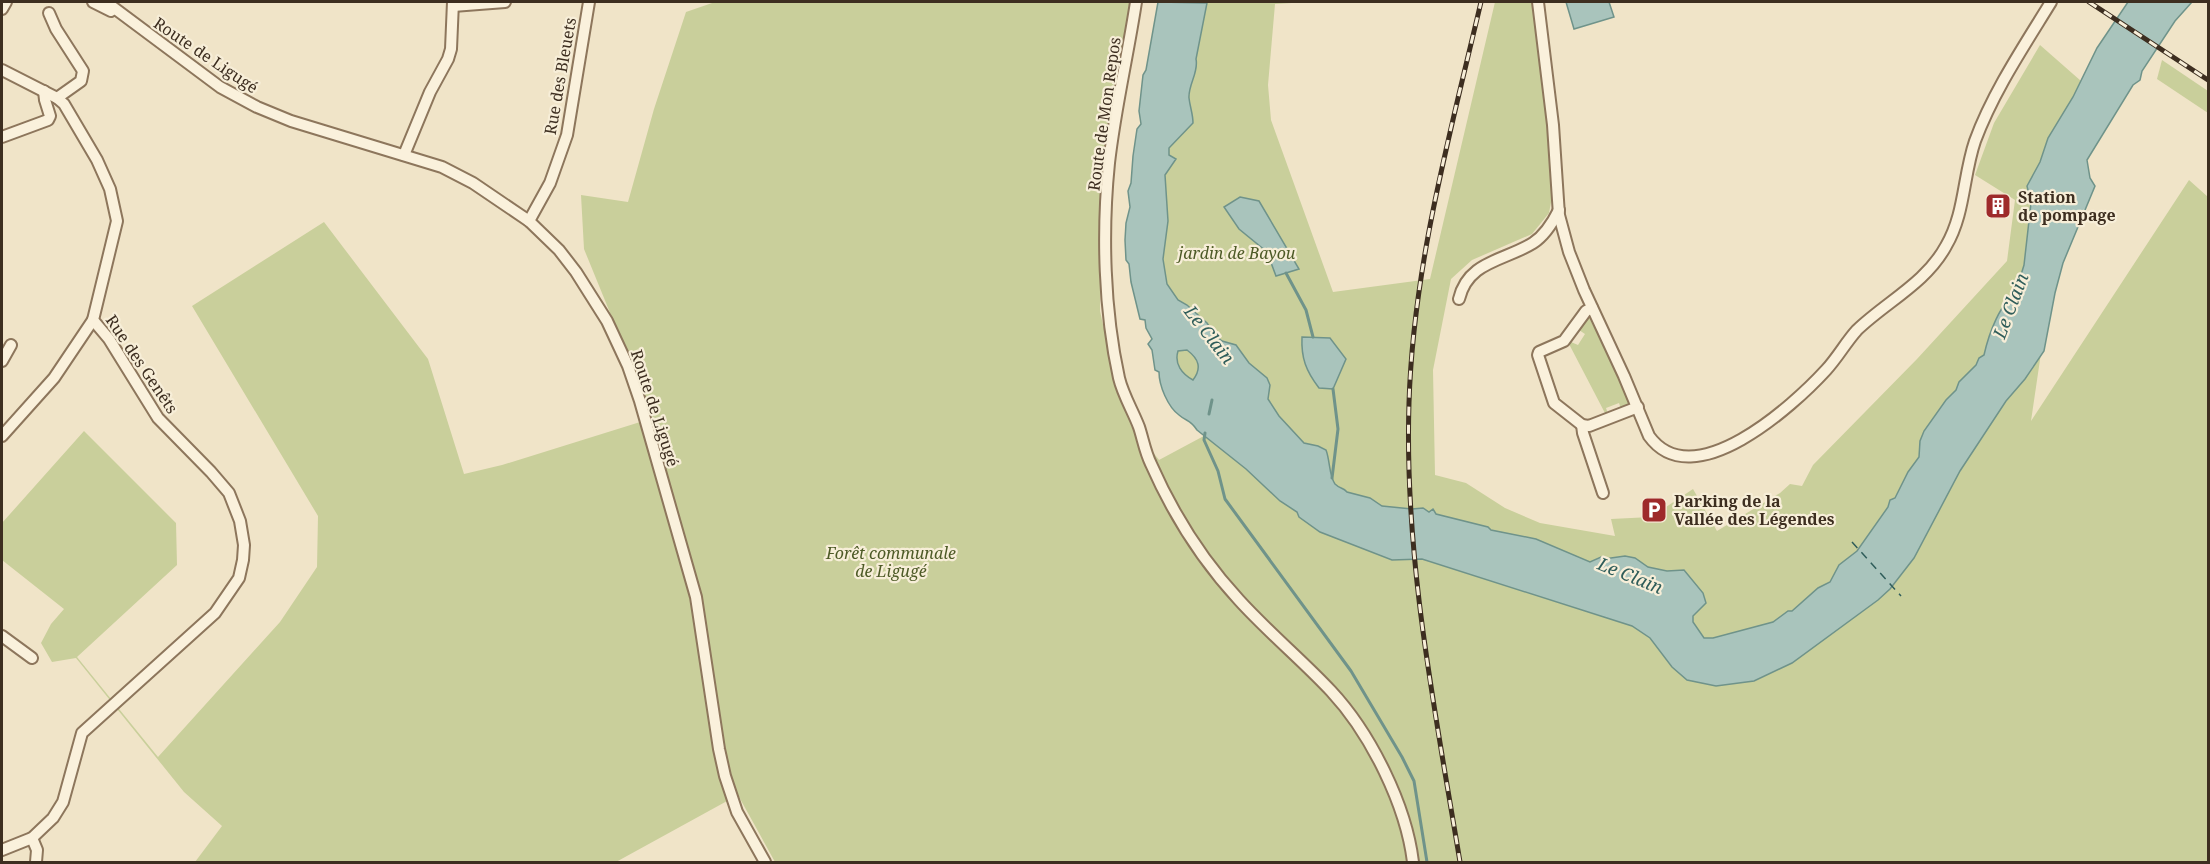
<svg xmlns="http://www.w3.org/2000/svg" width="2210" height="864" font-family="'Noto Serif',serif">
<style>
.green{fill:#c9cf9b}
.water{fill:#a9c4bc;stroke:#6f938a;stroke-width:1.5;fill-rule:evenodd}
.lines{fill:none;stroke-linecap:round;stroke-linejoin:round}
.stream{stroke:#6f938a;stroke-width:3}
.ferry{stroke:#2f5d5a;stroke-width:1.5;stroke-dasharray:8 6;stroke-linecap:butt}
.minor-casing{stroke:#8d765c;stroke-width:14}
.minor{stroke:#faf1dc;stroke-width:10}
.rail-casing{stroke:#3d2e20;stroke-width:5}
.rail{stroke:#f7eed8;stroke-width:3;stroke-dasharray:9;stroke-linecap:butt}
.labels{text-anchor:middle;stroke-width:4.5;stroke-linejoin:round;paint-order:stroke}
.street-label{font-size:16px;fill:#3d2e20;stroke:#f7eed8}
.poi-label{font-size:16px;font-weight:bold;fill:#3d2e20;stroke:#f7eed8;text-anchor:start}
.park-label{font-size:16px;font-style:italic;fill:#4d5a26;stroke:#f7eed8}
.water-label{font-size:18px;font-style:italic;fill:#2f5d5a;stroke:#f7eed8}
</style>
<rect width="100%" height="100%" fill="#f0e4c8"/>
<g class="green">
<polygon points="715,2 1131,2 1102,181 1100,311 1117,388 1134,428 1159,460 1215,430 1170,364 1152,227 1195,2 1308,2 1275,4 1268,85 1271,120 1333,292 1430,279 1495,2 1532,2 1538,14 1552,197 1549,213 1532,234 1472,260 1451,279 1433,370 1435,475 1466,483 1505,508 1540,523 1615,536 1611,519 1651,517 1693,489 1717,531 1780,493 1790,484 1802,486 1813,465 1917,359 2007,261 2015,200 1975,175 1994,123 2040,45 2081,81 2031,421 2189,180 2208,197 2208,862 775,862 738,795 616,862 195,862 222,826 184,792 76,658 52,662 41,643 51,624 64,609 2,560 2,523 84,431 176,523 177,565 77,657 158,757 280,622 317,567 318,516 192,306 324,222 428,359 464,474 502,465 653,418 584,249 581,195 628,202 654,109 686,12"/>
<polygon points="2162,60 2208,91 2208,113 2157,79"/>
<polygon points="1589,317 1630,401 1628,406 1621,409 1619,403 1606,408 1608,414 1606,415 1569,344 1571,342 1578,345 1585,334 1579,330"/>
</g>
<g class="water">
<path d="M1158,2L1207,3L1196,59C1199,72 1188,85 1189,98C1190,107 1193,114 1193,123L1169,148V155L1176,159L1165,175L1168,221L1163,259L1167,284L1178,300L1187,305L1207,323L1216,336L1222,341L1236,345L1249,363L1267,378L1270,385L1268,399L1279,416L1304,443L1318,446L1326,450C1330,460 1329,476 1335,484C1340,489 1343,487 1347,492L1370,498L1382,506L1412,509L1423,508L1429,512L1433,509L1436,514L1488,527L1491,530L1536,539L1590,562L1601,557L1604,559L1625,556L1635,558L1648,567L1667,571L1684,570L1703,593L1706,603L1693,616V622L1704,638H1713L1773,622L1788,611H1792L1818,588L1830,582L1839,565L1857,551L1888,507L1890,500L1895,498L1908,472L1919,457L1920,441L1924,431L1946,400L1956,390L1959,382L1976,365L1979,358L1984,355C1988,337 2000,300 2018,293L2017,288L2024,265L2031,203L2027,186L2040,162L2048,138L2073,97L2097,48L2128,2H2192L2175,21L2142,71L2140,80L2133,85L2087,160L2090,178L2095,186L2063,263L2055,293L2044,351L2025,379L2006,401L1960,471L1914,558L1890,589L1878,600L1792,663L1754,681L1716,686L1687,680L1672,667L1650,638L1632,626L1422,559L1392,560L1320,532L1299,517L1297,512L1280,501L1246,469L1197,430C1190,419 1187,422 1179,415C1168,407 1159,386 1159,372L1155,370L1152,350L1148,344L1152,339L1146,328L1145,320L1140,319L1131,282L1129,264L1126,260L1125,240L1126,223L1130,207L1128,191L1131,183L1133,156L1137,129L1141,124L1139,111L1143,75L1146,70ZM1187,350C1199,359 1202,368 1193,380C1182,374 1174,364 1178,351Z"/>
<polygon points="1566,2 1609,2 1614,17 1574,29"/>
<polygon points="1240,197 1259,201 1299,269 1276,276 1267,252 1239,229 1224,207"/>
<path d="M1302,337L1330,338L1346,359L1333,389L1319,388C1306,371 1301,358 1302,337Z"/>
</g>
<g class="lines">
<g class="stream">
<polyline points="1286,273 1306,310 1313,337"/>
<polyline points="1209,414 1212,400"/>
<polyline points="1205,433 1204,440 1218,471 1225,499 1351,671 1402,757 1414,781 1427,862"/>
<polyline points="1332,478 1338,429 1333,389"/>
</g>
<polyline class="ferry" points="1852,542 1901,596"/>
<g class="minor-casing">
<g id="minor">
<polyline points="93,2 111,11"/>
<polyline points="106,2 220,87 257,107 291,121 442,167 473,183 529,221 559,250 576,272 607,321 628,366 640,401 696,597 719,749 725,776 737,812 765,862"/>
<path d="M1136,2C1128,55 1115,109 1109,163C1102,232 1104,310 1119,378C1123,395 1133,411 1139,427C1143,439 1145,452 1151,464C1173,514 1202,560 1239,600C1268,632 1302,660 1331,691C1371,734 1406,805 1413,862"/>
<path d="M1538,2L1553,125L1559,215L1569,252L1584,290L1624,376L1649,436C1693,497 1793,406 1826,370C1838,357 1846,342 1857,330C1886,302 1926,283 1946,246C1965,214 1963,176 1975,141C1993,92 2024,46 2051,2"/>
<polyline points="453,6 505,2"/>
<polyline points="2,9 6,2"/>
<polyline points="49,13 56,29 83,71 81,81 57,98"/>
<polyline points="2,70 57,98 64,104 97,160 110,189 117,221 93,320 109,339 158,418 211,472 229,493 240,521 244,545 243,560 239,578 215,613 82,733 63,802 53,818 32,838 2,850"/>
<polyline points="2,137 48,120 50,116 45,100 44,91"/>
<polyline points="404,155 430,92 448,59 451,49 453,2"/>
<polyline points="529,221 550,183 567,135 589,2"/>
<path d="M1459,299C1468,261 1504,261 1533,243C1544,236 1553,222 1559,210"/>
<polyline points="1592,308 1586,311 1564,341 1539,352 1538,355 1554,403 1582,425 1589,426 1638,407"/>
<polyline points="2,361 11,345"/>
<polyline points="1582,425 1583,433 1603,493"/>
<polyline points="2,436 54,378 93,320"/>
<polyline points="2,636 32,658"/>
<polyline points="32,838 37,850 36,862"/>
</g>
</g>
<use href="#minor" class="minor"/>
<g class="rail-casing">
<g id="rail">
<polyline points="2089,2 2208,80"/>
<path d="M1460,862C1435,710 1404,558 1409,403C1413,267 1450,134 1481,2"/>
</g>
</g>
<use href="#rail" class="rail"/>
</g>
<defs>
<g id="building-square" transform="scale(1.35)"><rect x="-9" y="-9" width="18" height="18" rx="4" fill="#9e2a2b" stroke="#f7eed8"/><path d="M-4-6H4V6H1V3H-1V6H-4ZM-2.5-4.3h1.7v1.8h-1.7ZM.8-4.3h1.7v1.8H.8ZM-2.5-1h1.7V.8h-1.7ZM.8-1h1.7V.8H.8Z" fill="#fff"/></g>
<g id="parking-square" transform="scale(1.35)"><rect x="-9" y="-9" width="18" height="18" rx="4" fill="#9e2a2b" stroke="#f7eed8"/><path d="M-3.5-5.5H1a3.5 3.5 0 0 1 0 7H-1V5.5H-3.5ZM-1-3.4V-.6H.8a1.4 1.4 0 0 0 0-2.8Z" fill="#fff"/></g>
</defs>
<g fill-rule="evenodd">
<use href="#building-square" x="1998" y="206"/>
<use href="#parking-square" x="1654" y="510"/>
</g>
<g class="labels">
<g class="street-label">
<text transform="translate(206 55) rotate(34)" y="6">Route de Ligugé</text>
<text transform="translate(560 76) rotate(-80)" y="6">Rue des Bleuets</text>
<text transform="translate(1104 114) rotate(-82)" y="6">Route de Mon Repos</text>
<text transform="translate(142 364) rotate(56)" y="6">Rue des Genêts</text>
<text transform="translate(655 408) rotate(72)" y="6">Route de Ligugé</text>
</g>
<g class="poi-label">
<text x="2018" y="203">Station<tspan x="2018" dy="18">de pompage</tspan></text>
<text x="1674" y="507">Parking de la<tspan x="1674" dy="18">Vallée des Légendes</tspan></text>
</g>
<g class="park-label">
<text x="1237" y="259">jardin de Bayou</text>
<text x="891" y="559">Forêt communale<tspan x="891" dy="18">de Ligugé</tspan></text>
</g>
<g class="water-label">
<text transform="translate(2011 306) rotate(-69)" y="6">Le Clain</text>
<text transform="translate(1209 335) rotate(52)" y="6">Le Clain</text>
<text transform="translate(1630 576) rotate(22)" y="6">Le Clain</text>
</g>
</g>
<rect width="2210" height="864" fill="none" stroke="#3d2e20" stroke-width="6"/>
</svg>
